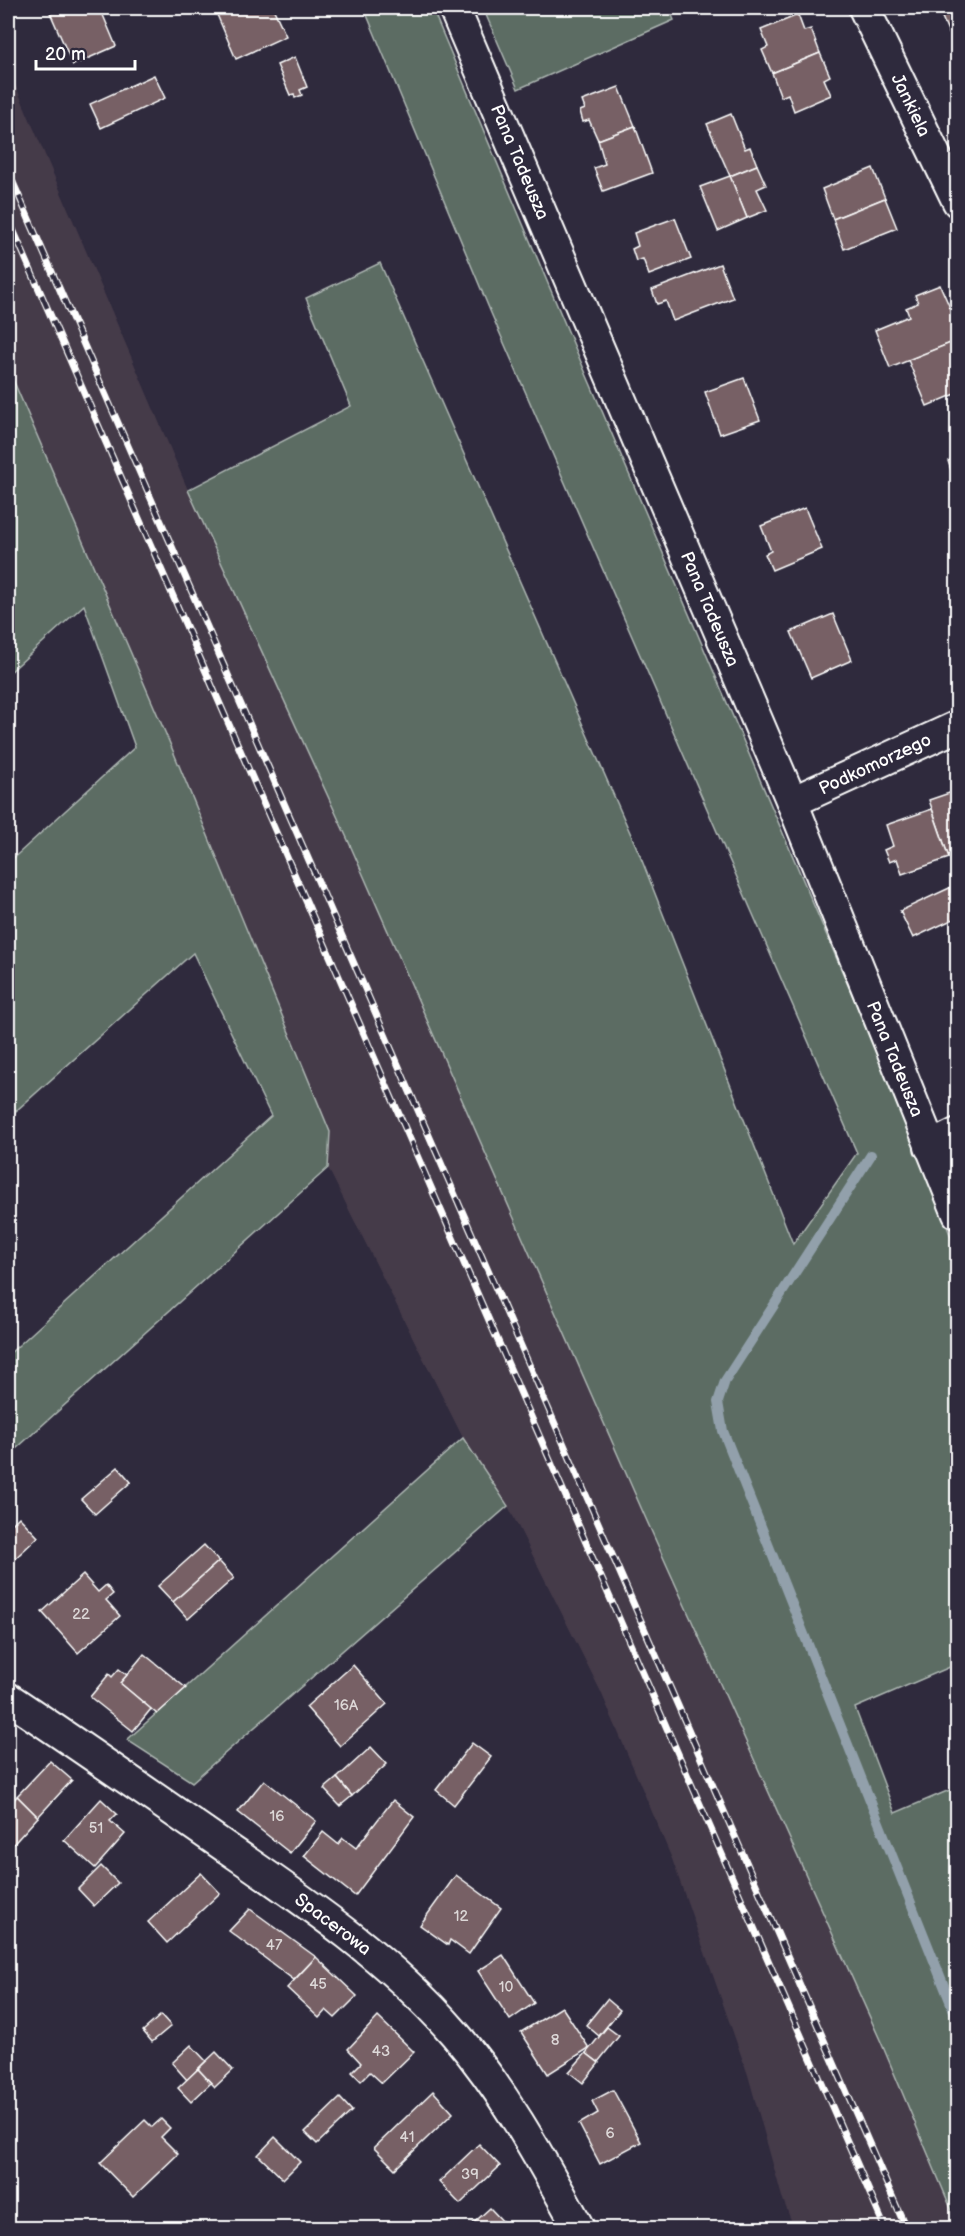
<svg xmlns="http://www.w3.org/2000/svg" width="965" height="2236" font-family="'Balsamiq Sans',sans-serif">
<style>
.built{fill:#453a49}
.green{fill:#5b6c64;stroke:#adb6b2;stroke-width:1.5}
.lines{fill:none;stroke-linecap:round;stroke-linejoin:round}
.stream{stroke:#92a0ab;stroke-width:10}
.building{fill:#776165;stroke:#fff;stroke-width:1.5}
.street-casing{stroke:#fff;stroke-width:34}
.street{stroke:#2f2a3d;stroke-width:30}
.rail-casing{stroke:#fff;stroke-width:7}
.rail{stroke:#2f2a3d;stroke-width:4.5;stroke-dasharray:14;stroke-linecap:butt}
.labels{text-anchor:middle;stroke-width:4.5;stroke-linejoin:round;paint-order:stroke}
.number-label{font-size:15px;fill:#ddd8d8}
.street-label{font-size:18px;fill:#fff;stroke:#2f2a3d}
</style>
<rect width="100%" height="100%" fill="#2f2a3d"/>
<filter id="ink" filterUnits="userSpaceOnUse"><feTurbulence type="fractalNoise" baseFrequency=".0167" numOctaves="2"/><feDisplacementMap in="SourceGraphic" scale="12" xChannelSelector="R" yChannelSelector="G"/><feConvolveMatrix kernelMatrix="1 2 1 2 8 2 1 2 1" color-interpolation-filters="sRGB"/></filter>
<g filter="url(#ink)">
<polygon class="built" points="8,68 188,490 347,838 646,1519 881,2042 957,2223 957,2228 794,2228 782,2197 748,2075 672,1859 601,1692 508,1506 463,1438 328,1168 330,1132 171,746 8,368"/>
<g class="green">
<polygon points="364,8 432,8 581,362 896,1097 957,1252 957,1664 855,1708 895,1813 957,1787 957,2223 881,2042 646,1519 347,838 188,490 351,406 306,298 380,263 639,853 793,1244 857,1153 491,313"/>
<polygon points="483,8 669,8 674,20 518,89"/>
<polygon points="8,368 171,746 330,1132 328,1168 8,1456 8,1355 271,1116 193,953 8,1118 8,863 135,747 84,605 8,674"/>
<polygon points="463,1438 508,1506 192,1782 127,1740"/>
</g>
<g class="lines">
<polyline class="stream" points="871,1155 725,1381 718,1402 723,1431 958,2021"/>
</g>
<g class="building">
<polygon points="48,8 100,8 116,46 73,65"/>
<polygon points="221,8 273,8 286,36 236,59 215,10"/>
<polygon points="938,8 958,8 958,38 952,40"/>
<polygon points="798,15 804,31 811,29 820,53 772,73 762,50 768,47 761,30"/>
<polygon points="820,53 830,76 824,79 831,95 794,111 788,94 781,97 772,73"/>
<polygon points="295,57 307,87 300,90 302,95 295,98 294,94 290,95 277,65"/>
<polygon points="154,75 165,98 101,128 90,104"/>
<polygon points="619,87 635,126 598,140 589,120 583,122 580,111 585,109 582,101"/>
<polygon points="731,114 745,149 750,147 757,165 730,176 707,124"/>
<polygon points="635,126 652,173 603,191 594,168 605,164 598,140"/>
<polygon points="757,165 766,185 757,189 767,210 747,218 730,176"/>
<polygon points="873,168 885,198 833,219 822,189"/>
<polygon points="730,176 747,218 718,231 700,187"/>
<polygon points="885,198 897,228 844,249 833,219"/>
<polygon points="675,218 691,259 649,275 643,259 636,261 632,249 638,246 634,233"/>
<polygon points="720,264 733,298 673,321 666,301 657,304 652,290"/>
<polygon points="940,285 958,326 958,340 890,368 875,330 909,316 906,308 918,303 915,295"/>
<polygon points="958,340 958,393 927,406 908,360"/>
<polygon points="744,378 760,420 720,434 705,392"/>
<polygon points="958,457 958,474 953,476 948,461"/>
<polygon points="805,508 822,549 772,570 765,554 771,551 761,526"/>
<polygon points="833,614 852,660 811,678 791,632"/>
<polygon points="958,790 958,851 948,855 929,800"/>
<polygon points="932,809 949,858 902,874 897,859 889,862 884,850 893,846 886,825"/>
<polygon points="958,884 958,917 913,938 900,911"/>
<polygon points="118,1467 131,1482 95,1514 81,1499"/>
<polygon points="19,1517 38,1537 8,1565 8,1528"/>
<polygon points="204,1545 219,1561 173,1602 158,1586"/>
<polygon points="219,1561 234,1578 188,1619 173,1602"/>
<polygon points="83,1575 98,1592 106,1585 113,1594 106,1600 120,1616 78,1653 42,1612"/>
<polygon points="144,1654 186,1688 157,1714 120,1683"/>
<polygon points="353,1665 387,1704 340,1746 306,1707"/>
<polygon points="119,1669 127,1675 120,1683 151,1709 133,1731 90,1697 109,1674 112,1677"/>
<polygon points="472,1743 491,1757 454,1805 436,1790"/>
<polygon points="371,1747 387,1764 352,1796 337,1778"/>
<polygon points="50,1761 72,1780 38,1817 17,1796"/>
<polygon points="337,1778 352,1796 340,1806 324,1789"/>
<polygon points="264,1780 316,1821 290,1853 238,1812"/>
<polygon points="17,1796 38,1817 8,1850 8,1807"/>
<polygon points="101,1799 117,1814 110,1821 125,1834 95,1868 64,1840"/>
<polygon points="393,1800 414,1817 355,1896 304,1856 323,1832 338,1844 343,1838 356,1848"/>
<polygon points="101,1866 118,1883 94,1906 78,1889"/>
<polygon points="201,1873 220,1893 167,1943 148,1922"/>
<polygon points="456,1875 501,1908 469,1954 450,1940 448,1945 420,1925"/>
<polygon points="250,1909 316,1957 294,1980 229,1931"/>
<polygon points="503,1955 534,2003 510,2020 478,1971"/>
<polygon points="316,1957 357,1996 335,2018 326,2010 319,2018 287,1988"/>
<polygon points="607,1999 620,2010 599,2036 586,2025"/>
<polygon points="562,2007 589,2048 548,2074 521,2032"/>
<polygon points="161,2015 171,2026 152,2042 143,2031"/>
<polygon points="378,2017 414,2052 382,2083 370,2072 361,2081 352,2072 361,2063 348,2049"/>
<polygon points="607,2027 619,2036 598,2062 586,2053"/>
<polygon points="191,2045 206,2061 187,2080 172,2063"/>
<polygon points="216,2052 233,2070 215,2087 198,2069"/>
<polygon points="586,2053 599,2063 583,2083 569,2072"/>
<polygon points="198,2069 211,2083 191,2102 178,2088"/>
<polygon points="613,2090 641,2142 600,2164 579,2124 598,2113 592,2101"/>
<polygon points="433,2091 453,2113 395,2169 374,2148"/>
<polygon points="340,2098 352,2111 317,2144 305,2132"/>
<polygon points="161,2119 170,2128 161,2137 178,2154 133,2197 100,2163 145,2120 152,2127"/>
<polygon points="275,2137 300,2162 283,2179 258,2155"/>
<polygon points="479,2144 500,2166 460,2204 439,2182"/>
<polygon points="490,2208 509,2228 468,2228"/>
</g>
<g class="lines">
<g class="street-casing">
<g id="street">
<polyline points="454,8 792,802 958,1214"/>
<polyline points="864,8 958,202"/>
<polyline points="792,802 958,726"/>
<polyline points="930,1147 958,1133"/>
<path d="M8,1698C80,1746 152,1796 224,1846C306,1902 389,1958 455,2034C505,2092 542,2161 579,2228"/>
</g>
</g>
<use href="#street" class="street"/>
<g class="rail-casing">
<g id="rail">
<polyline points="8,171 906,2228"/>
<polyline points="8,218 885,2228"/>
</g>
</g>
<use href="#rail" class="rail"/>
</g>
</g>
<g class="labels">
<g class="number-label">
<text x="81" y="1619">22</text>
<text x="346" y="1710">16A</text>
<text x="277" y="1821">16</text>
<text x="96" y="1833">51</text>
<text x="461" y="1921">12</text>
<text x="274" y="1950">47</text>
<text x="318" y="1989">45</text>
<text x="506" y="1992">10</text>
<text x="555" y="2045">8</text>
<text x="381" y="2056">43</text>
<text x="610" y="2138">6</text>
<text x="407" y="2142">41</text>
<text x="470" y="2179">39</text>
</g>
<g class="street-label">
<text transform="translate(911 105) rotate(64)" y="6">Jankiela</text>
<text transform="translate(520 162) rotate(67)" y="6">Pana Tadeusza</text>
<text transform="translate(710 609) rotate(67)" y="6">Pana Tadeusza</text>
<text transform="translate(875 764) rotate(-25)" y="6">Podkomorzego</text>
<text transform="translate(895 1059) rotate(68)" y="6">Pana Tadeusza</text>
<text transform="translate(333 1924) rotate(37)" y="6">Spacerowa</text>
</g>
</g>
<rect width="965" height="2236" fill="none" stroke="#2f2a3d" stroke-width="30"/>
<rect x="15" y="15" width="935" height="2206" fill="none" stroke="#fff" stroke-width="2" filter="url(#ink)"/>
<path d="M36 60v9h99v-9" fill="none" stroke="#ffffff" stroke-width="3"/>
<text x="45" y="60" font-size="18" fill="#ffffff" stroke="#2f2a3d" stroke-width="4.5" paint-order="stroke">20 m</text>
</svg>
